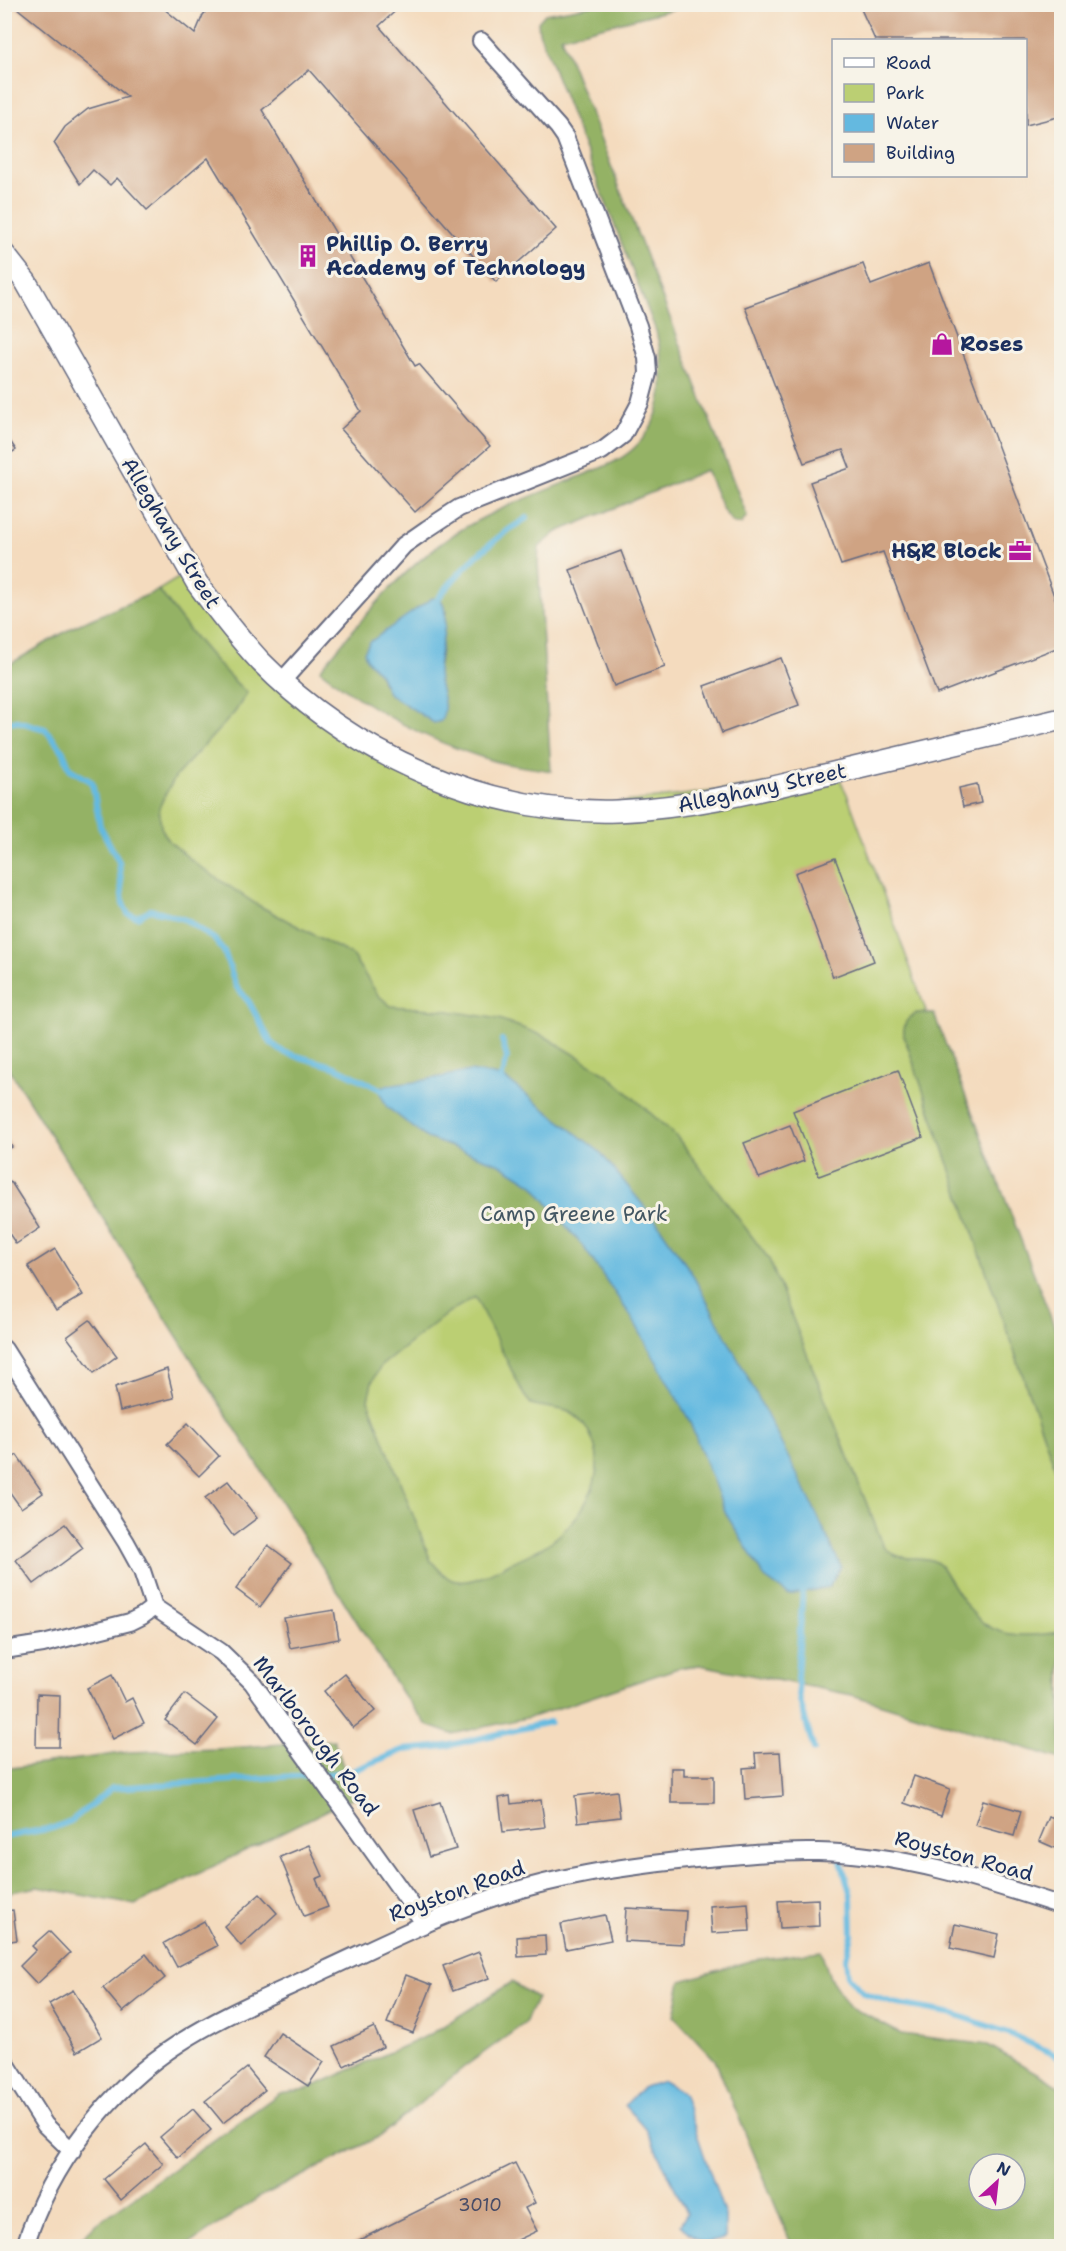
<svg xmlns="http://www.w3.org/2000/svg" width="1066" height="2251" font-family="'Shantell Sans',sans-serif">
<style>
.green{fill:#bbcf73;stroke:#6b7f68;stroke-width:1.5}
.forest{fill:#94b265;stroke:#587062;stroke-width:1.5;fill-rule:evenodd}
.water{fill:#64b9e0;stroke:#40749f;stroke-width:1.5}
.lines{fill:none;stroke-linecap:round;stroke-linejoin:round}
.stream{stroke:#64b9e0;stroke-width:6}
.building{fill:#cfa383}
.minor-casing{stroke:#676b80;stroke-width:20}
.tertiary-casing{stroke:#676b80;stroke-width:24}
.minor{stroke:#fff;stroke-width:16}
.tertiary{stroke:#fff;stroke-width:21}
.labels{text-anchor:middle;stroke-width:6;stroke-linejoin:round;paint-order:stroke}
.number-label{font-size:18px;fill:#484c67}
.poi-label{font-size:21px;font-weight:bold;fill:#1b2f5e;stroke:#f7f3e8;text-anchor:start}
.street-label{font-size:21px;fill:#1b2f5e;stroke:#f7f3e8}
.park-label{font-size:21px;fill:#435763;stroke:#f7f3e8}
</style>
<rect width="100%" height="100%" fill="#f7f3e8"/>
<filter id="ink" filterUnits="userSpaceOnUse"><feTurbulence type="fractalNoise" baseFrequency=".0167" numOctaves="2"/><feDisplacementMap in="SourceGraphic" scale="12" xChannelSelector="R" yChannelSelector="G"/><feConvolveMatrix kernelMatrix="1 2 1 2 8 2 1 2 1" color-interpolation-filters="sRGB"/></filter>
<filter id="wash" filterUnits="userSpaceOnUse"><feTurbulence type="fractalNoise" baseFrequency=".008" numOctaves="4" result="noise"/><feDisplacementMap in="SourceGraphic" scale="24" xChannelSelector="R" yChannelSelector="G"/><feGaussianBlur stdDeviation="1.35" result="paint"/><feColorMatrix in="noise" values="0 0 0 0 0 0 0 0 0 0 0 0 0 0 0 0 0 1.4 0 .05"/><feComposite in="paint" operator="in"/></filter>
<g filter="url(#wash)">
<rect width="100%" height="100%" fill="#f4dbbe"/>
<polygon class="green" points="188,572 224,623 366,746 559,810 838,776 847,794 1061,1381 1061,1742 964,1711 700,1665 452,1695 403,1695 5,1063 5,684"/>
<g class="forest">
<path d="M594,5H690L561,37L747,516L741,524L733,523L723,510L706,470L557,532L539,547L538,563L551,771C530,767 507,766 487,759C426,740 370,710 320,670C360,622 400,570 453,535C491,510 538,494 581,476C598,469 619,462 633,449C668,417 666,373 656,331L539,32L538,22L545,14ZM446,612L438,672L383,684L379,673Z"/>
<path d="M159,590C186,627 213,662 247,693L235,712L176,776L165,795L159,808L161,827L168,840L196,864L256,904L352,955L378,995L391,1006L443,1010L499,1019L546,1037L607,1074L677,1137L769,1259L884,1547C904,1567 924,1550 941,1566C977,1626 989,1643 1061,1632V1759L852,1695L700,1665L681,1667L535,1716L452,1734L427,1725L403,1695L5,1063V667L75,626ZM475,1297L524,1395L531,1404C544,1408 559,1407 571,1413C583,1420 588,1429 593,1441C608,1479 579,1522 549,1543C536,1552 521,1558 508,1564C493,1572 469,1586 452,1580C444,1577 437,1567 431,1561L368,1400L372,1382L381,1366L449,1312Z"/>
<path d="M917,1013L934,1014L1061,1344V1485L904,1036C903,1023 906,1019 917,1013Z"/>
<polygon points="334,1740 354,1797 135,1905 38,1887 5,1893 5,1769 130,1752 217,1749"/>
<path d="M821,1951L830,1978L849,2006L901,2034L988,2045L1061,2087V2246H792L715,2060L674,2016L681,1981L754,1960ZM979,2164H1015V2200H979Z"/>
<polygon points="512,1982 537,1998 525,2023 464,2067 380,2136 258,2198 186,2246 73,2246 95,2225 280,2093 307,2089 431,2034"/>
</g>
<g class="water">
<path d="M432,598L441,600C452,617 438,650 438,670C437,689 450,702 441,721L434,723L388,693L379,673L367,660L364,652L370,642Z"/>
<polygon points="470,1071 503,1077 600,1152 656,1221 691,1272 746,1374 811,1502 841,1567 829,1587 789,1595 765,1578 726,1514 689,1420 632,1318 585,1249 532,1184 500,1164 427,1138 387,1107 377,1087 415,1082"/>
<path d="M663,2081L683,2093L725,2216V2238C702,2247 697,2240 680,2225L687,2213L646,2129L625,2105L644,2087Z"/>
</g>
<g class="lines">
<g class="stream">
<path d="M433,605C459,570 490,540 527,518"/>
<polyline points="4,722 17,721 45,729 63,751 70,769 92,782 100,826 119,862 123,904 128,914 137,917 150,910 161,912 186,920 214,939 224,951 236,986 249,1002 271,1043 283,1052 335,1067 382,1090"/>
<polyline points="500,1082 507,1058 502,1040"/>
<polyline points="803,1587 797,1678 800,1701 814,1750"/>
<polyline points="326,1774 350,1772 403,1750 446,1746 550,1722"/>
<polyline points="4,1837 53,1828 71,1821 112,1788 311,1775"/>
<polyline points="841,1861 851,1896 852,1935 846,1958 848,1977 864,1993 893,2003 954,2014 1008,2033 1062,2058"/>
</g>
</g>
<g id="blocks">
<g class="building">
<polygon points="12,4 158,4 195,34 203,15 213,4 403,4 379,26 556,229 496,282 309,70 262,110 415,366 419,364 490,446 415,512 341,429 361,411 208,158 147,210 117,178 110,185 93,170 80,184 54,143 65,127 88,109 128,97"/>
<polygon points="872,4 1062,4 1062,116 1026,125 1026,40 875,40 861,9"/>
<polygon points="929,263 1062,617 1062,654 1059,647 937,694 883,552 841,565 810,482 850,468 843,450 804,463 745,307 863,264 871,285"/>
<polygon points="4,432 16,450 4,457"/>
<polygon points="621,551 665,667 614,686 570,570"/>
<polygon points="781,658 799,705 722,733 704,686"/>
<polygon points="977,784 981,803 963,807 959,788"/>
<polygon points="835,858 874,961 833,977 795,873"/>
<polygon points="898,1070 923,1137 819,1176 793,1111"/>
<polygon points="790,1125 804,1161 759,1178 744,1143"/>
<polygon points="4,1136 12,1147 4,1152"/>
<polygon points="11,1182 40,1228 16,1244 4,1226 4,1186"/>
<polygon points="55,1249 83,1295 56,1311 28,1266"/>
<polygon points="90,1320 117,1356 94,1373 67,1337"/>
<polygon points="167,1369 174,1398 120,1411 115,1387"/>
<polygon points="188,1423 219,1456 199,1476 167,1444"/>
<polygon points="17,1455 43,1493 21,1508 4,1484 4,1464"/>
<polygon points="228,1481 257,1518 233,1536 205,1498"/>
<polygon points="65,1524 83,1548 34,1584 16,1560"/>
<polygon points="268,1545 292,1563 260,1607 236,1589"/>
<polygon points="334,1610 339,1639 290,1648 284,1618"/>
<polygon points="345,1674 375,1711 353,1728 324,1691"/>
<polygon points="112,1675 125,1702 132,1698 144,1723 113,1739 87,1688"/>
<polygon points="37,1694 60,1695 59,1747 36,1747"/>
<polygon points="185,1694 218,1719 197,1745 165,1720"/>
<rect x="4" y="1725" width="3" height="27"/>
<polygon points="780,1752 783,1796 745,1799 743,1768 756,1767 755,1753"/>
<polygon points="671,1768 684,1768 684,1776 714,1776 714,1803 671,1803"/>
<polygon points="914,1776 950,1789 941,1816 904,1803"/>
<polygon points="617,1791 620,1817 578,1822 575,1796"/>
<polygon points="510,1796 511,1804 541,1800 545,1827 503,1832 499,1798"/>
<polygon points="983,1800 1021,1811 1014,1836 975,1825"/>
<polygon points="440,1802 456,1849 429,1857 414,1810"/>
<polygon points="1049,1817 1062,1822 1062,1851 1039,1841"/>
<polygon points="309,1845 323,1876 316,1879 328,1907 304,1916 280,1857"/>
<polygon points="260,1894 277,1913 241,1946 224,1926"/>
<polygon points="818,1899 819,1926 780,1928 778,1901"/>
<polygon points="748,1903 750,1931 712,1933 710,1906"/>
<polygon points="626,1908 686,1911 684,1944 624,1941"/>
<polygon points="13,1910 17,1940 4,1942 4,1911"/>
<polygon points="605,1915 611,1940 566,1949 561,1924"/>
<polygon points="204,1921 217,1946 177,1967 164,1943"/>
<polygon points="955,1924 999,1934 994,1958 950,1948"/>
<polygon points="49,1931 70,1953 37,1984 20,1966 36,1950 32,1946"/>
<polygon points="545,1935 546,1955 518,1957 517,1937"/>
<polygon points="479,1952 489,1978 453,1991 443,1966"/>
<polygon points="146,1954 165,1978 123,2012 103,1988"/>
<polygon points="406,1975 432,1985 413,2033 387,2023"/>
<polygon points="73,1990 102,2037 77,2052 49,2004"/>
<polygon points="374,2027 383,2047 344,2066 334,2046"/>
<polygon points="280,2033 324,2062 308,2086 264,2057"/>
<polygon points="247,2068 265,2090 223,2123 205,2101"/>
<polygon points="193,2109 211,2130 178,2158 160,2137"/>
<polygon points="146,2144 163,2164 121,2200 104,2179"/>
<polygon points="515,2163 535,2203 525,2208 537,2231 505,2246 347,2246"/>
</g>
</g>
</g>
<g filter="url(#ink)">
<use href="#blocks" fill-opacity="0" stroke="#676b80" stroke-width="1.5"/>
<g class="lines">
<g class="minor-casing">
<g id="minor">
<polyline points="282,681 388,563 404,545 427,529 459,508 602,451 623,435 640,403 648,373 647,358 638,326 565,137 558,127 481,41"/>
<polyline points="4,1349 126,1542 142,1571 154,1607 221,1652 252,1682 425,1924"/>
<polyline points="4,1650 43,1644 130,1622 142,1616 154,1607"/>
<polyline points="4,2060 45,2125 72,2151"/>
<path d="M25,2246C50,2165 109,2088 181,2042C226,2013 277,1993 325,1970C379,1945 433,1918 489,1899C553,1877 620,1867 687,1860C731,1856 774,1851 818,1852C903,1854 982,1880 1062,1906"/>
</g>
</g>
<g class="tertiary-casing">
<path id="tertiary" d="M4,254L26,282L197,583C217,610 237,636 260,661C351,754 485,815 617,811C690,808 758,791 829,774C906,756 984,737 1062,719"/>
</g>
<use href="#minor" class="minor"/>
<use href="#tertiary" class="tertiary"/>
</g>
</g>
<defs>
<g id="building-bare" transform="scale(1.8)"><path d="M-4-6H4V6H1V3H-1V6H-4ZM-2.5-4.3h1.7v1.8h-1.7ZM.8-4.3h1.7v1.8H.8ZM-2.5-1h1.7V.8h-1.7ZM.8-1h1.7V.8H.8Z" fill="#b5179e" stroke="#f7f3e8" stroke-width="2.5" paint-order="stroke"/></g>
<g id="shop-bare" transform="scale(1.8)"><path d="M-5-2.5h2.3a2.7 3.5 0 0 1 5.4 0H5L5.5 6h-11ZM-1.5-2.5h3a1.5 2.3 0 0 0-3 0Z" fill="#b5179e" stroke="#f7f3e8" stroke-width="2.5" paint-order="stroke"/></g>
<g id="office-bare" transform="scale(1.8)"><path d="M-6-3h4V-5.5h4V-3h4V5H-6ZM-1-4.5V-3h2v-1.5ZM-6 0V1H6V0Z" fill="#b5179e" stroke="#f7f3e8" stroke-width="2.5" paint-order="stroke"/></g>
</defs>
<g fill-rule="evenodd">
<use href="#building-bare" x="308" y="256"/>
<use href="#shop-bare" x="942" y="344"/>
<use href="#office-bare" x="1020" y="551"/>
</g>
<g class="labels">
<g class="number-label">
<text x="480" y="2211">3010</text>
</g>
<g class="poi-label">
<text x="326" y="251">Phillip O. Berry<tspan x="326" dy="24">Academy of Technology</tspan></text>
<text x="960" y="351">Roses</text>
<text x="1002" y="558" text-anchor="end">H&amp;R Block</text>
</g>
<g class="street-label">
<text transform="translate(171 533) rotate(59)" y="7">Alleghany Street</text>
<text transform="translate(762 788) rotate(-12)" y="7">Alleghany Street</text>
<text transform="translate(316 1736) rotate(53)" y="7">Marlborough Road</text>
<text transform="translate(964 1856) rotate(15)" y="7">Royston Road</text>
<text transform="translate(457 1891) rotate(-20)" y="7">Royston Road</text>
</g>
<g class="park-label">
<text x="574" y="1221">Camp Greene Park</text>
</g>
</g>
<rect width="1066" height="2251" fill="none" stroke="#f7f3e8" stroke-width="24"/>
<rect x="832" y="39" width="195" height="138" fill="#f7f3e8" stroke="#9fa5b1" stroke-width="1.5"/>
<rect x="844" y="58" width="30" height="9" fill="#ffffff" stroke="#9fa5b1" stroke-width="1.5"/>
<text x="886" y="69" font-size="18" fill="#1b2f5e">Road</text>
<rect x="844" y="84" width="30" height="18" fill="#bbcf73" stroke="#9fa5b1" stroke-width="1.5"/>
<text x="886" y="99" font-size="18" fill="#1b2f5e">Park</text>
<rect x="844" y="114" width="30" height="18" fill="#64b9e0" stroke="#9fa5b1" stroke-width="1.5"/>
<text x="886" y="129" font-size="18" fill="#1b2f5e">Water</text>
<rect x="844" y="144" width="30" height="18" fill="#cfa383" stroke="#9fa5b1" stroke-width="1.5"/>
<text x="886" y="159" font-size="18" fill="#1b2f5e">Building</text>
<g transform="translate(997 2182) rotate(27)"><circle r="28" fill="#f7f3e8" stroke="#9fa5b1" stroke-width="1.5"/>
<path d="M0-4.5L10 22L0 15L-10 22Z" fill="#b5179e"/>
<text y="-9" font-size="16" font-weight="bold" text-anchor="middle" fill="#1b2f5e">N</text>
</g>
</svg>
